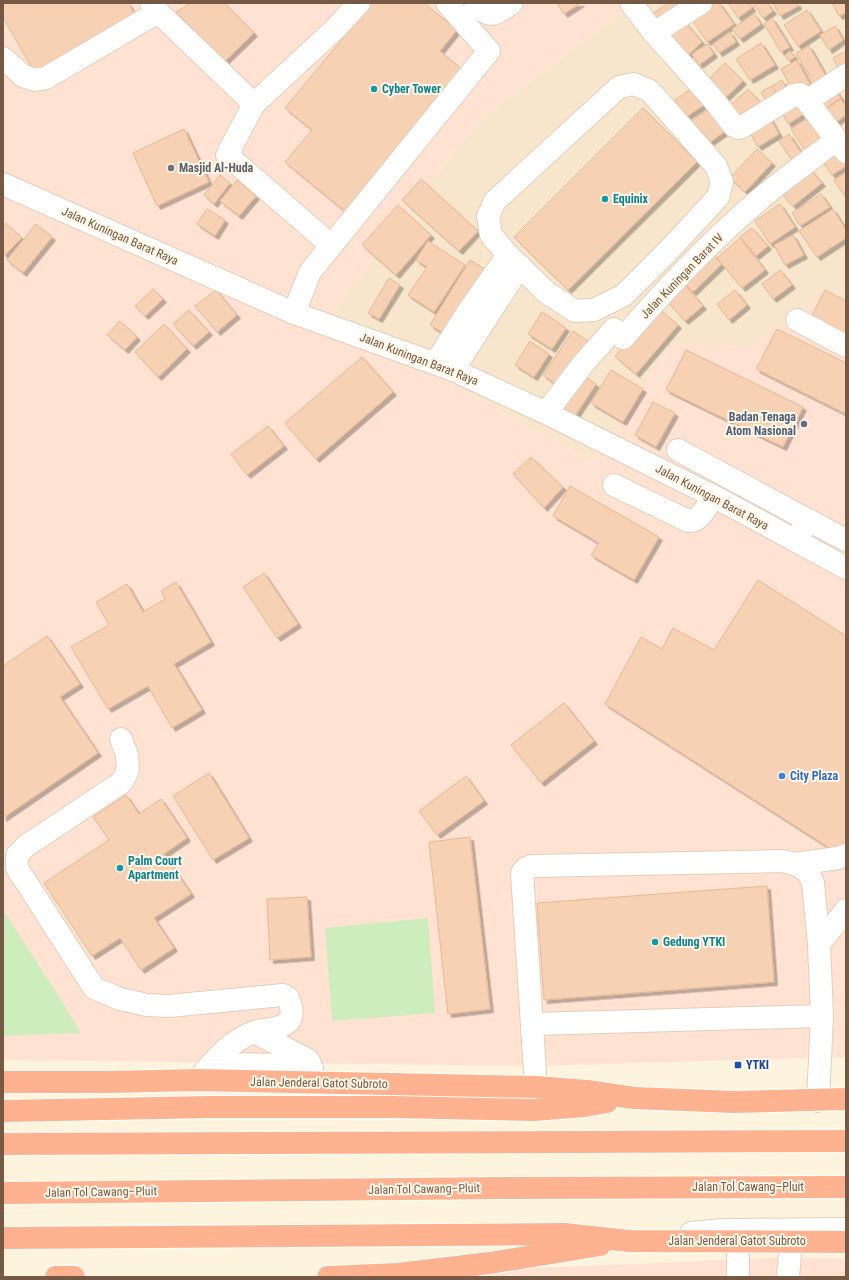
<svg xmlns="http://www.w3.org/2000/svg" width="849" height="1280" font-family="'Roboto Condensed',sans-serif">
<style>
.residential{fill:#f7e5cc}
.commercial{fill:#ffe2d2}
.green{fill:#cdedbc}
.building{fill:#f6d1b4;stroke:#eab892;filter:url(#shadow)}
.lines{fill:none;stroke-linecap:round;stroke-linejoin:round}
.minor-casing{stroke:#e3cfba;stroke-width:24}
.highway-casing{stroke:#fff;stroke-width:24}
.minor{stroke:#fff;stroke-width:22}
.highway{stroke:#ffb28f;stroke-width:22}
.culture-dot{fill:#0f9aa8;stroke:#fff7e7;stroke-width:1.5}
.worship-dot{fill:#6b7280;stroke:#fff7e7;stroke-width:1.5}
.service-dot{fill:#5c6f8a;stroke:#fff7e7;stroke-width:1.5}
.shop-dot{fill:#3f7fe0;stroke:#fff7e7;stroke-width:1.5}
.transit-dot{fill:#1a4fb4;stroke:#fff7e7;stroke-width:1.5}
.labels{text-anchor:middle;stroke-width:4;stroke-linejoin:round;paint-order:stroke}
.culture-label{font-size:12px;font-weight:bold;fill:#0d838f;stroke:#fff7e7;text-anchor:start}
.worship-label{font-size:12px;font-weight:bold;fill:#5b616d;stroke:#fff7e7;text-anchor:start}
.street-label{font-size:12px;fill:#765944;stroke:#fff7e7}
.service-label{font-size:12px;font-weight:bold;fill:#4e5e75;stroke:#fff7e7;text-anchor:end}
.shop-label{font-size:12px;font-weight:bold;fill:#366cbe;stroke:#fff7e7;text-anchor:start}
.transit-label{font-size:12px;font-weight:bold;fill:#164399;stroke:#fff7e7;text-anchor:start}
</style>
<defs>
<filter id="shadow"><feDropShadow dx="3.5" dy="3.5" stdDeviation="0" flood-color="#0004"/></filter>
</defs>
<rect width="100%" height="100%" fill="#fef4de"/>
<polygon class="residential" points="635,3 846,3 846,295 815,299 751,347 672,344 593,462 330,316 481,118"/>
<g class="commercial">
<polygon points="3,3 635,3 481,118 330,316 593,462 672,344 750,347 815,299 846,295 846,1057 535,1066 3,1060"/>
<polygon points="790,1257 846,1259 846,1277 330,1277"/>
</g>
<g class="green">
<polygon points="3,910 58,995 81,1033 3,1036"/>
<polygon points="428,918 435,1013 332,1021 325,928"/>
</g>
<g class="building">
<polygon points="3,3 128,3 135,15 34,72 3,17"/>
<polygon points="191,3 224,3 254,33 225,61 176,12"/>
<polygon points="372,3 424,3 457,30 440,51 464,71 346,212 285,162 312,130 285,108"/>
<polygon points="557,3 581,3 564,14"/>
<polygon points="668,3 680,3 684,7 654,28 647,18"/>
<polygon points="712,3 719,3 734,24 707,42 691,18"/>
<polygon points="728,3 749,3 752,8 738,18"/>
<polygon points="753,3 767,3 773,11 763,18"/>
<polygon points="773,3 797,3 798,6 780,16"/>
<polygon points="832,3 846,3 846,13 839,16"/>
<polygon points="807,10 821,31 798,46 784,25"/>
<polygon points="754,14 761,24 740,39 732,29"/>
<polygon points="772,18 790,47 781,52 764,24"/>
<polygon points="685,22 702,42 686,57 668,37"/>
<polygon points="835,26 843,40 829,50 820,35"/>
<polygon points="730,32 736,42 719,53 713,44"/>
<polygon points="761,43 775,65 750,80 736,59"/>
<polygon points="707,44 714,54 699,65 692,54"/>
<polygon points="809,46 827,78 815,85 796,53"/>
<polygon points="790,51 795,57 789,61 785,55"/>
<polygon points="846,51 846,70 841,73 833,58"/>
<polygon points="797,60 810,84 794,93 781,69"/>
<polygon points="725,63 743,81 722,101 704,84"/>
<polygon points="782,80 791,96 781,102 772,86"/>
<polygon points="698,84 710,101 686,117 675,100"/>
<polygon points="772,86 781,102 770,108 761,92"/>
<polygon points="833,86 841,98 821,111 814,99"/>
<polygon points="748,89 762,105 739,126 725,110"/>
<polygon points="797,97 807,112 788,124 779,107"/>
<polygon points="841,99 846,107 846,115 832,125 823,111"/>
<polygon points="715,105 730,128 706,145 690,122"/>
<polygon points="643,108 697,162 568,290 514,237"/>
<polygon points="767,113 779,134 758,147 746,126"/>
<polygon points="814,114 833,143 810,158 791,129"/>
<polygon points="184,129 209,182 157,206 133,153"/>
<polygon points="789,134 806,160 796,166 779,141"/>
<polygon points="837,146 846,159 846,166 832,175 820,158"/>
<polygon points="757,149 772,163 745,192 730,178"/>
<polygon points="810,169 822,183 793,206 781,193"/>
<polygon points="846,172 846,198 834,180"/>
<polygon points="220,175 230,183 214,204 204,195"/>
<polygon points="421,179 478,231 459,251 402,200"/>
<polygon points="237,180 256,196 239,216 220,201"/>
<polygon points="821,194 830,207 800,226 792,213"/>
<polygon points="780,204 795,227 770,244 755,221"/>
<polygon points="398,205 431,235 396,275 362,245"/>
<polygon points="207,209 225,220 215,236 197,224"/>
<polygon points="833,209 846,230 846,238 817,257 799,231"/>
<polygon points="6,223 22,238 5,255 3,254 3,226"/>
<polygon points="36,224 52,237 23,273 7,260"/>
<polygon points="752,228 768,246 756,256 740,237"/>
<polygon points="793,235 804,255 785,265 774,245"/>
<polygon points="740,238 765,270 742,288 717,258"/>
<polygon points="428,241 465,265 434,312 408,295 427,267 416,260"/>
<polygon points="708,250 722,264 693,292 679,278"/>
<polygon points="470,260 488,271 448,336 430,325"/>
<polygon points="780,270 792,285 773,299 762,284"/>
<polygon points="389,278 400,285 379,319 368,313"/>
<polygon points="685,285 703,306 685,321 667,301"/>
<polygon points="153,289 163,299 145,316 135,306"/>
<polygon points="216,290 237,315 217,332 195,306"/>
<polygon points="735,290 747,305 729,320 717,304"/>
<polygon points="825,290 846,301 846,335 811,317"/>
<polygon points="657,307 678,325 636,374 615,356"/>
<polygon points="189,310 209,332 193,346 173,324"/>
<polygon points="542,312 566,328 552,349 528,334"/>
<polygon points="120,321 137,337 125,350 107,335"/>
<polygon points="164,324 187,349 158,377 135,352"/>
<polygon points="777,329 846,363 846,414 756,369"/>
<polygon points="573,331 591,343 561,388 543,375"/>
<polygon points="530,341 549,354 534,377 515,365"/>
<polygon points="686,350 803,407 783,447 666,390"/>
<polygon points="362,357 393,392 316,459 285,423"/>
<polygon points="611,370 643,389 623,422 591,403"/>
<polygon points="577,372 596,384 575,416 556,404"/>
<polygon points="653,402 675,413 656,447 635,435"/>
<polygon points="268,426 284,446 247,475 231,454"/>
<polygon points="531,457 563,487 544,508 513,474"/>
<polygon points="570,486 659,537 634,580 591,555 599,543 553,516"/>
<polygon points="264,573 298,624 277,638 243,587"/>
<polygon points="758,580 846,636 846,848 842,856 605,704 641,637 662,649 673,628 714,650"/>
<polygon points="176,582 211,642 174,664 202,710 172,728 148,686 108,709 71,647 109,625 96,602 127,584 143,612 165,599 161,591"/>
<polygon points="47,636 80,684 60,697 98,753 3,818 3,666"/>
<polygon points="564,703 594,741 541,783 511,745"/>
<polygon points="209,773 249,838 213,860 173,796"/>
<polygon points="466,776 484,801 437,835 419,811"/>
<polygon points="126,795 139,814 161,799 187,838 164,854 191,894 154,918 174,948 141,970 120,938 92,956 44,883 109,840 93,817"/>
<polygon points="470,837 490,1009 448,1014 429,842"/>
<polygon points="767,886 774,982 544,1000 537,903"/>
<polygon points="307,897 311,957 270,960 267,899"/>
</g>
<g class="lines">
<g class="minor-casing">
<g id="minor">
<path d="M475,3C490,21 495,14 512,3"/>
<polyline points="631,3 654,33 713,99 734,126 738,128 742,127 794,95 800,94 807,101 846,152"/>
<polyline points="158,12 254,104 227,155 332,246"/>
<polyline points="654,33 701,3"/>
<polyline points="3,58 23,76 35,80 46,78 158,12 151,3"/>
<polygon points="634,84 650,91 716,166 722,182 718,197 669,250 624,295 594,310 575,311 546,292 508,255 491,235 488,216 495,201 619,87"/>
<polyline points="807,101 846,75"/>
<polyline points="254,104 335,29 359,3"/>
<polyline points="3,184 294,313 453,370 546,413 713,496 846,568"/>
<polyline points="294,313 310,272 489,51 447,3"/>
<polyline points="797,320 846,346"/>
<polyline points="435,364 470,309 508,255"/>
<polyline points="453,370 520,266"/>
<path d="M546,413L583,364L614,329L623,338C676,277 733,217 798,169C811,160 824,147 838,141"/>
<polyline points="678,450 808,520"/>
<path d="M614,485L688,521C701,522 707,506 713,496"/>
<polyline points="801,532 808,520 846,540"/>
<path d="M121,739L127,755L128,770L122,782L26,846L17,855V868L94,988L120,999L147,1005L169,1006L283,995L288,998C291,1004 294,1015 289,1021C280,1031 265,1028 254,1032C229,1042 214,1060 198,1080"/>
<polyline points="795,864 838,858 846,855"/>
<polyline points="819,944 846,910"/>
<polyline points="533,1024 822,1016"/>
<polyline points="254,1032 308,1060 312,1068"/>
<polyline points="206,1070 225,1064 294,1065 312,1069"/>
<polyline points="536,1087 522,873 526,868 532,866 783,861 795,864 808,872 813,883 819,944 822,1016 818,1101"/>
<polyline points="691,1233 721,1230 846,1229"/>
<polyline points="738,1277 738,1241"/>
<polyline points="788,1277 791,1241"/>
</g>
</g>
<g class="highway-casing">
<g id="highway">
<polyline points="3,1082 107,1082 198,1080 536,1087 587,1091 634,1098 734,1102 846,1099"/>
<polyline points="3,1111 211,1107 394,1107 534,1110 584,1106 607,1102"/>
<polyline points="3,1144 846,1141"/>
<polyline points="3,1193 501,1188 846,1187"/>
<polyline points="3,1238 564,1234 629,1241 846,1242"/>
<polyline points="56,1277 74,1277"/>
<polyline points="328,1277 398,1274 490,1263 600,1245"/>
</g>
</g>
<use href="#minor" class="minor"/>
<use href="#highway" class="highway"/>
</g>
<g class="culture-dot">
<circle cx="374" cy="89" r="4"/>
<circle cx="605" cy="199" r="4"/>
<circle cx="120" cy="868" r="4"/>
<circle cx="655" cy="942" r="4"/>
</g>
<circle class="worship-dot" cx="171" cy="168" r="4"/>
<circle class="service-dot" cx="804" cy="424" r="4"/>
<circle class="shop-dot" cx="782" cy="776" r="4"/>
<rect class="transit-dot" x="734" y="1061" width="8" height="8" rx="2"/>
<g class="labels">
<g class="culture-label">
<text x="382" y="93">Cyber Tower</text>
<text x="613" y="203">Equinix</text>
<text x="128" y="865">Palm Court<tspan x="128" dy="14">Apartment</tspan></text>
<text x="663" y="946">Gedung YTKI</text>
</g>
<g class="worship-label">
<text x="179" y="172">Masjid Al-Huda</text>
</g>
<g class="street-label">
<text transform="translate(120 236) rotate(24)" y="4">Jalan Kuningan Barat Raya</text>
<text transform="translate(682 276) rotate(-46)" y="4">Jalan Kuningan Barat IV</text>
<text transform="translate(419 359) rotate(21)" y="4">Jalan Kuningan Barat Raya</text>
<text transform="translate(712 497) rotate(28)" y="4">Jalan Kuningan Barat Raya</text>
<text transform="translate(319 1083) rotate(1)" y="4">Jalan Jenderal Gatot Subroto</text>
<text x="748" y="1191">Jalan Tol Cawang–Pluit</text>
<text transform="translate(424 1189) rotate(-1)" y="4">Jalan Tol Cawang–Pluit</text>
<text transform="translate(101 1192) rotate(-1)" y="4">Jalan Tol Cawang–Pluit</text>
<text x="737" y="1245">Jalan Jenderal Gatot Subroto</text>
</g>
<g class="service-label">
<text x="796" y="421">Badan Tenaga<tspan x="796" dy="14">Atom Nasional</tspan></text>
</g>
<g class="shop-label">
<text x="790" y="780">City Plaza</text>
</g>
<g class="transit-label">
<text x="746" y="1069">YTKI</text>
</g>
</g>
<rect width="849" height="1280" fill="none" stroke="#765944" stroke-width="8"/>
</svg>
